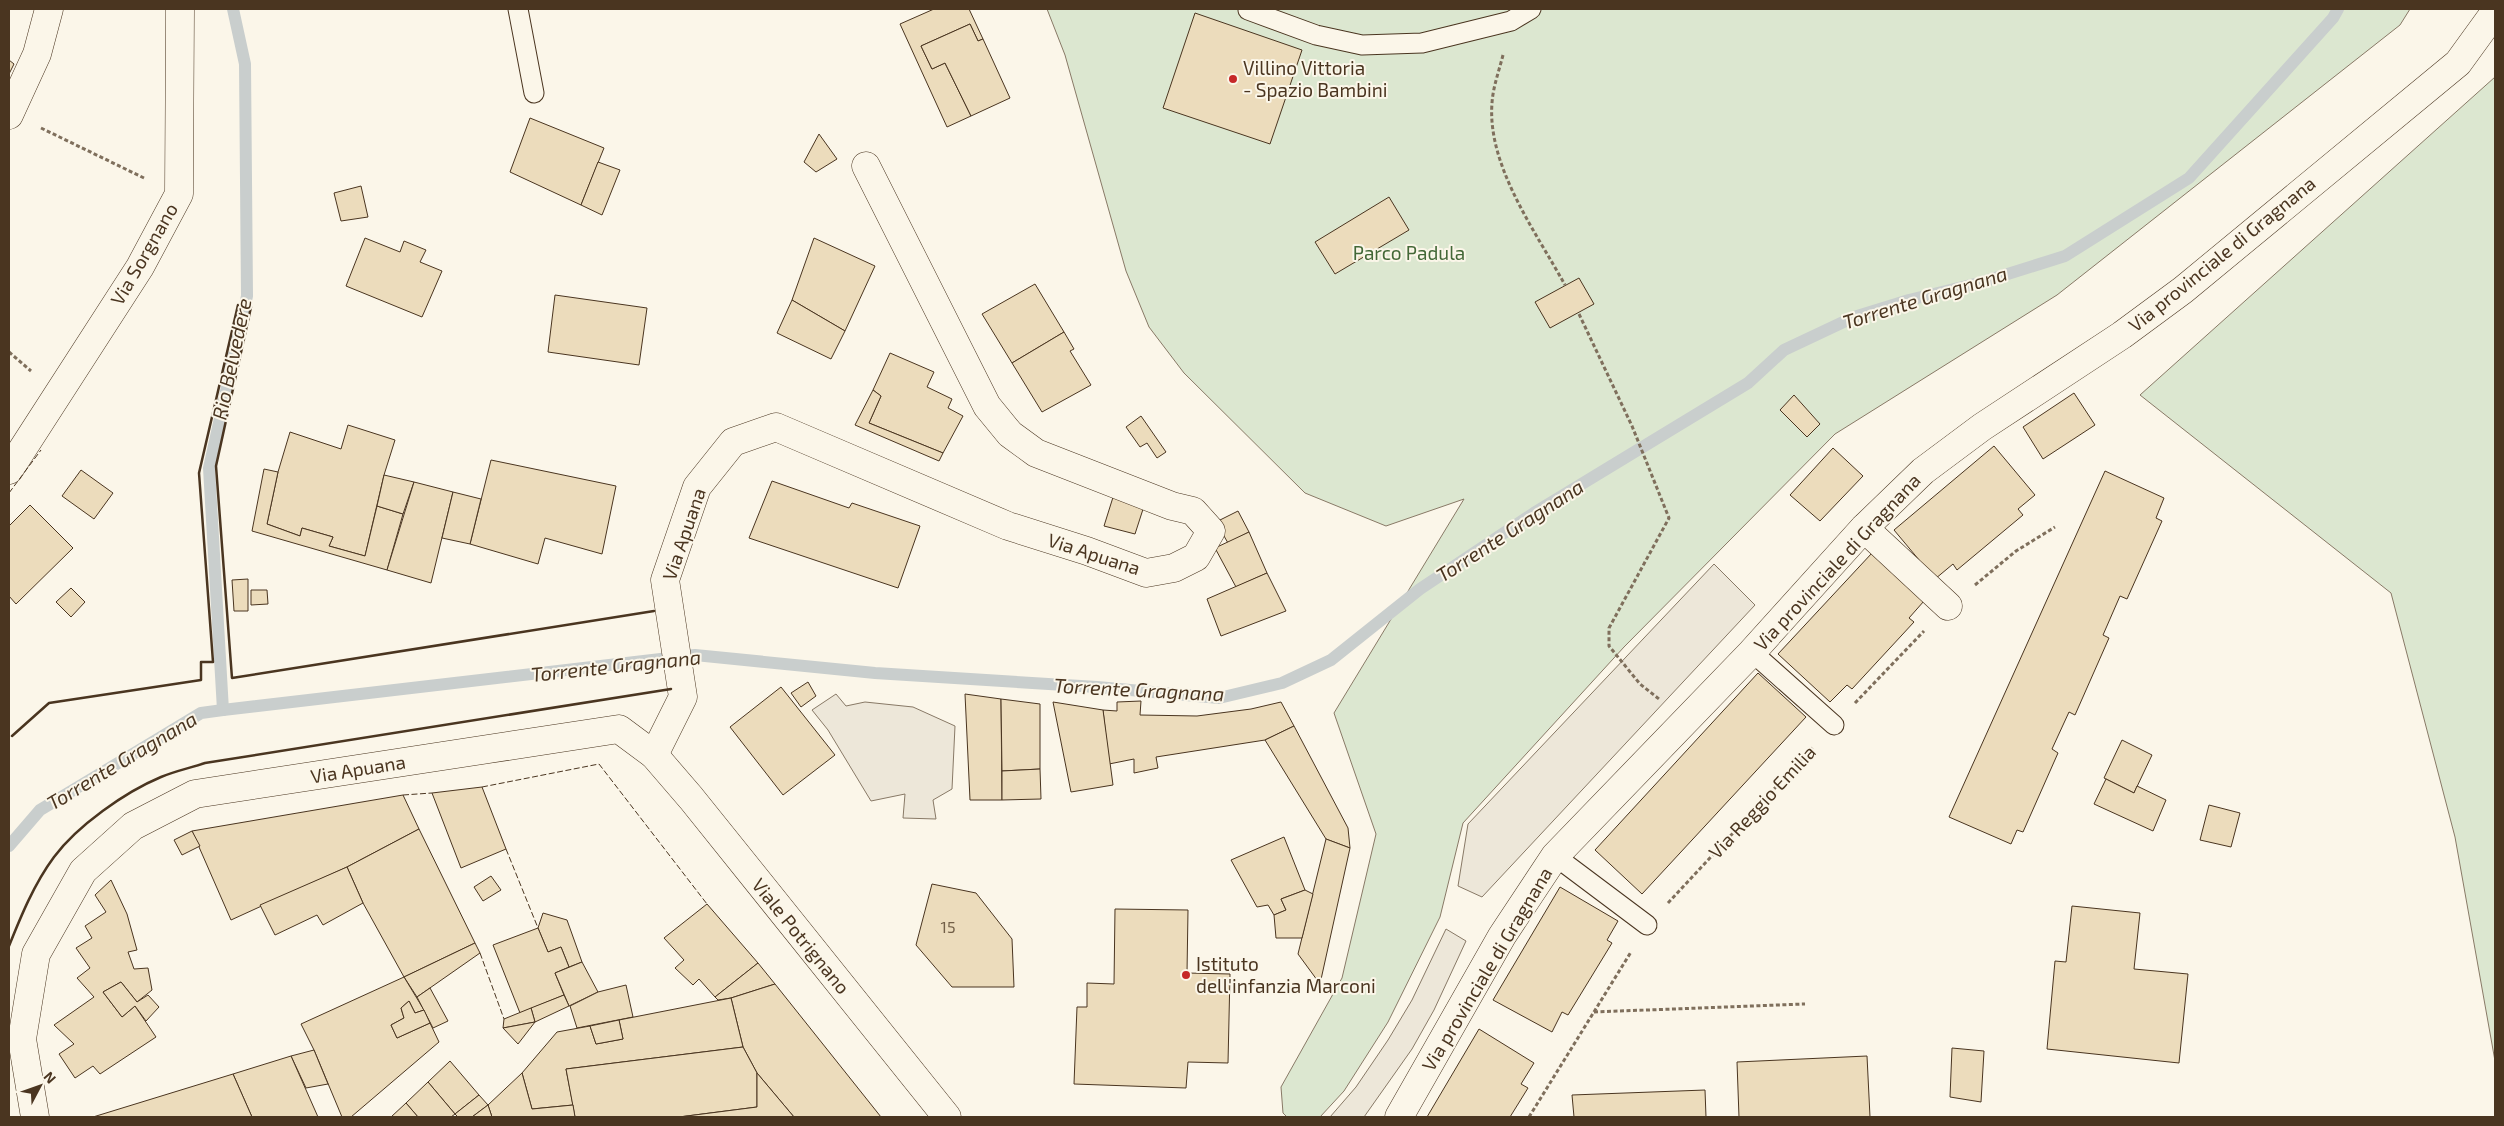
<svg xmlns="http://www.w3.org/2000/svg" width="2504" height="1126" font-family="'Exo 2',sans-serif">
<style>
.green{fill:#dce7d0;stroke:#887966}
.parking{fill:#ede7d9;stroke:#887966}
.lines{fill:none;stroke-linecap:round;stroke-linejoin:round}
.stream{stroke:#c9cecd;stroke-width:12}
.building{fill:#ecdcbc;stroke:#4a3520}
.lane-casing{stroke:#4a3520;stroke-width:21}
.street-casing{stroke:#4a3520;stroke-width:29}
.secondary-casing{stroke:#4a3520;stroke-width:29}
.path{stroke:#7f6f5c;stroke-width:3;stroke-dasharray:4 2.5;stroke-linecap:butt}
.lane{stroke:#fbf6e9;stroke-width:19}
.street{stroke:#fbf6e9;stroke-width:28}
.secondary{stroke:#fbf6e9;stroke-width:28}
.fence{stroke:#4a3520;stroke-width:1;stroke-dasharray:6 2.5;stroke-linecap:butt}
.wall{stroke:#4a3520;stroke-width:2.5}
.poi-dot{fill:#c62828;stroke:#fbf6e9;stroke-width:2}
.labels{text-anchor:middle;stroke-width:4;stroke-linejoin:round;paint-order:stroke}
.number-label{font-size:16px;fill:#725f47}
.poi-label{font-size:19px;fill:#4a3520;stroke:#fbf6e9;text-anchor:start}
.park-label{font-size:19px;fill:#436837;stroke:#fbf6e9}
.street-label{font-size:19px;fill:#4a3520;stroke:#fbf6e9}
.water-label{font-size:20px;font-style:italic;fill:#4a3520;stroke:#fbf6e9}
</style>
<rect width="100%" height="100%" fill="#fbf6e9"/>
<g class="green">
<polygon points="1047,9 2410,9 2400,25 2057,295 1835,434 1624,647 1463,823 1440,917 1388,1022 1344,1091 1320,1117 1287,1117 1283,1113 1281,1087 1342,978 1376,834 1334,713 1464,499 1386,526 1305,493 1184,373 1149,327 1126,271 1065,55"/>
<polygon points="2495,77 2495,1061 2455,837 2391,593 2140,395"/>
</g>
<g class="parking">
<polygon points="1714,564 1755,605 1482,897 1458,886 1468,824"/>
<polygon points="836,694 846,706 865,702 913,707 955,726 952,789 933,800 936,819 903,818 905,794 871,801 828,730 812,710"/>
<polygon points="1446,929 1466,941 1434,1010 1412,1049 1364,1117 1330,1117 1356,1087 1388,1040 1412,1000"/>
</g>
<g class="lines">
<g class="stream">
<polyline points="223,710 209,468 247,296 245,64 233,9"/>
<polyline points="9,846 40,810 201,713 223,710 695,655 875,673 1097,687 1219,698 1282,683 1331,660 1420,589 1534,513 1748,383 1784,350 1854,317 1909,300 1979,283 2065,256 2189,178 2333,18 2338,9"/>
</g>
</g>
<g class="building">
<polygon points="934,9 969,9 983,39 978,41 970,24 921,46 932,69 945,63 971,116 947,127 900,24"/>
<polygon points="1195,13 1302,50 1270,144 1163,108"/>
<polygon points="970,24 978,41 983,39 1010,98 971,116 945,63 932,69 921,46"/>
<polygon points="9,60 14,64 9,74"/>
<polygon points="530,118 604,148 581,205 510,172"/>
<polygon points="819,134 837,159 816,172 804,162"/>
<polygon points="598,162 620,170 602,215 581,205"/>
<polygon points="361,186 368,217 341,221 334,193"/>
<polygon points="1389,197 1409,230 1335,274 1315,242"/>
<polygon points="365,238 400,252 404,241 426,250 420,262 442,271 422,317 346,286"/>
<polygon points="814,238 875,266 845,331 792,300"/>
<polygon points="1579,278 1594,304 1550,328 1535,302"/>
<polygon points="1035,284 1064,332 1012,363 982,314"/>
<polygon points="555,295 647,308 639,365 548,352"/>
<polygon points="792,300 845,331 831,359 777,333"/>
<polygon points="1064,332 1074,349 1070,351 1091,385 1042,412 1012,363"/>
<polygon points="890,353 934,372 927,387 952,399 948,408 963,416 943,453 869,423 881,396 873,390"/>
<polygon points="873,390 881,396 869,423 943,453 939,461 855,425"/>
<polygon points="2074,393 2095,425 2043,459 2023,427"/>
<polygon points="1794,395 1820,424 1807,437 1780,410"/>
<polygon points="1141,416 1166,452 1157,458 1147,443 1140,447 1126,427"/>
<polygon points="348,425 395,440 384,475 365,556 329,546 333,537 302,528 300,536 267,524 278,472 290,432 341,449"/>
<polygon points="1994,446 2035,495 2018,509 2023,515 1957,570 1953,564 1935,579 1894,530"/>
<polygon points="1833,448 1863,476 1820,521 1790,495"/>
<polygon points="491,460 616,486 602,554 545,538 538,564 470,544"/>
<polygon points="264,469 278,472 267,524 300,536 302,528 333,537 329,546 365,556 377,506 403,514 387,570 252,531"/>
<polygon points="81,470 113,493 94,519 62,496"/>
<polygon points="2105,471 2164,498 2156,518 2162,521 2127,599 2120,596 2103,635 2109,638 2075,715 2069,712 2052,749 2058,753 2023,832 2017,830 2011,844 1949,817"/>
<polygon points="384,475 414,482 403,514 377,506"/>
<polygon points="772,481 849,508 852,503 920,526 898,588 749,538"/>
<polygon points="414,482 453,492 431,583 387,570"/>
<polygon points="453,492 481,499 470,544 442,538"/>
<polygon points="1114,494 1145,503 1135,534 1104,526"/>
<polygon points="30,505 73,548 16,604 9,596 9,526"/>
<polygon points="1238,511 1249,532 1228,543 1216,522"/>
<polygon points="1249,532 1267,573 1236,587 1215,548"/>
<polygon points="1872,553 1924,601 1909,618 1914,622 1852,689 1847,685 1830,702 1778,654"/>
<polygon points="1267,573 1286,611 1221,636 1207,599"/>
<polygon points="248,579 248,611 234,611 232,580"/>
<polygon points="71,588 85,602 71,617 56,602"/>
<polygon points="251,590 267,590 268,604 251,605"/>
<polygon points="1758,673 1806,717 1642,894 1595,850"/>
<polygon points="808,682 816,696 801,707 791,693"/>
<polygon points="781,687 835,755 783,795 730,727"/>
<polygon points="965,694 1001,699 1002,800 970,800"/>
<polygon points="1001,699 1040,704 1040,769 1002,771"/>
<polygon points="1141,701 1140,715 1197,716 1251,709 1281,702 1294,726 1265,740 1156,757 1158,768 1134,773 1134,759 1109,764 1103,710 1117,711 1117,702"/>
<polygon points="1053,702 1103,710 1113,785 1071,792"/>
<polygon points="1294,726 1348,828 1350,848 1326,839 1265,740"/>
<polygon points="2122,740 2152,755 2134,793 2104,778"/>
<polygon points="1040,769 1041,799 1002,800 1002,771"/>
<polygon points="2106,779 2134,793 2137,786 2166,800 2153,831 2094,804"/>
<polygon points="482,787 506,849 461,868 432,793"/>
<polygon points="403,795 419,829 347,867 231,920 192,831"/>
<polygon points="2209,805 2240,813 2231,847 2200,840"/>
<polygon points="419,829 475,943 404,977 363,903 347,867"/>
<polygon points="192,831 200,846 182,855 174,840"/>
<polygon points="1284,837 1305,890 1281,899 1286,910 1274,915 1268,905 1257,907 1231,860"/>
<polygon points="1326,839 1350,848 1320,984 1298,954"/>
<polygon points="347,867 363,903 323,925 317,915 275,935 260,905"/>
<polygon points="491,876 501,890 483,901 474,887"/>
<polygon points="111,880 127,914 137,950 128,952 134,969 148,968 152,990 137,1002 121,982 103,992 122,1017 135,1006 156,1037 100,1074 93,1066 75,1078 59,1054 74,1044 54,1025 94,997 77,978 90,968 76,948 92,938 85,926 106,912 95,895"/>
<polygon points="932,884 976,893 1012,939 1014,987 952,987 916,945"/>
<polygon points="1560,887 1618,921 1607,940 1612,943 1568,1015 1562,1012 1552,1032 1493,1000"/>
<polygon points="1305,890 1313,894 1302,938 1276,938 1274,915 1286,910 1281,899"/>
<polygon points="707,904 758,963 715,997 699,979 693,985 675,968 684,960 664,938"/>
<polygon points="2072,906 2140,913 2134,969 2188,974 2179,1063 2047,1049 2055,961 2066,962"/>
<polygon points="1115,909 1188,910 1187,973 1230,974 1228,1063 1188,1062 1186,1088 1074,1084 1077,1007 1087,1007 1087,983 1114,984"/>
<polygon points="543,913 567,920 582,962 569,967 561,947 548,952 538,928"/>
<polygon points="538,928 548,952 561,947 569,967 555,973 564,995 520,1013 493,945"/>
<polygon points="475,943 480,953 417,997 404,977"/>
<polygon points="582,962 598,992 569,1006 555,973"/>
<polygon points="758,963 775,984 731,998 718,1000 715,997"/>
<polygon points="404,977 424,1010 415,1013 409,1001 401,1008 404,1018 391,1025 397,1038 430,1023 439,1042 351,1117 342,1117 314,1050 301,1024"/>
<polygon points="121,982 137,1002 148,995 159,1007 146,1021 135,1006 122,1017 103,992"/>
<polygon points="775,984 881,1117 794,1117 757,1073 743,1047 731,998"/>
<polygon points="626,985 633,1017 577,1028 570,1006 598,992"/>
<polygon points="430,988 448,1021 433,1028 417,997"/>
<polygon points="564,995 569,1006 535,1022 531,1008"/>
<polygon points="731,998 743,1047 566,1069 573,1105 532,1109 522,1073 557,1032 590,1026 596,1044 623,1039 619,1020"/>
<polygon points="409,1001 415,1013 424,1010 430,1023 397,1038 391,1025 404,1018 401,1008"/>
<polygon points="531,1008 535,1022 503,1028 504,1019"/>
<polygon points="619,1020 623,1039 596,1044 590,1026"/>
<polygon points="535,1022 518,1044 503,1028"/>
<polygon points="1479,1029 1534,1063 1521,1084 1528,1088 1510,1117 1427,1117"/>
<polygon points="743,1047 757,1073 757,1107 679,1117 575,1117 566,1069"/>
<polygon points="1952,1048 1984,1051 1981,1102 1950,1097"/>
<polygon points="314,1050 328,1084 306,1088 291,1056"/>
<polygon points="291,1056 318,1117 252,1117 233,1074"/>
<polygon points="1867,1056 1870,1117 1739,1117 1737,1062"/>
<polygon points="450,1061 479,1095 455,1114 428,1082"/>
<polygon points="522,1073 532,1109 573,1105 575,1117 492,1117 488,1105"/>
<polygon points="757,1073 794,1117 679,1117 757,1107"/>
<polygon points="233,1074 252,1117 93,1117"/>
<polygon points="428,1082 455,1114 451,1117 418,1117 406,1103"/>
<polygon points="1705,1090 1706,1117 1574,1117 1572,1095"/>
<polygon points="479,1095 488,1105 472,1117 458,1117 455,1114"/>
<polygon points="406,1103 418,1117 391,1117"/>
<polygon points="488,1105 492,1117 472,1117"/>
</g>
<g class="lines">
<g class="lane-casing">
<g id="lane">
<polyline points="518,9 534,93"/>
<polyline points="1248,10 1316,35 1362,45 1422,43 1511,21 1531,9"/>
<polyline points="1752,652 1834,725"/>
<polyline points="1555,856 1647,925"/>
</g>
</g>
<g class="street-casing">
<g id="street">
<polyline points="9,115 37,54 49,9"/>
<polyline points="9,470 140,267 179,194 180,9"/>
<polyline points="1864,528 1948,606"/>
<polyline points="654,755 683,697 665,580 697,487 733,442 776,427 1008,526 1087,551 1146,573 1174,568 1196,557 1211,531 1193,511 1172,506 1036,453 1010,434 987,406 866,166"/>
<polyline points="35,1117 22,1039 36,954 83,871 133,826 195,794 619,729 654,755 691,798 947,1117"/>
</g>
</g>
<g class="secondary-casing">
<polyline id="secondary" points="1399,1117 1502,936 1555,856 1752,652 1864,528 1923,471 1982,427 2122,335 2183,290 2458,63 2495,12"/>
</g>
<g class="path">
<path d="M1503,55C1499,71 1493,87 1492,103C1487,166 1536,232 1565,285"/>
<polyline points="41,128 144,178"/>
<polyline points="1579,314 1632,426 1669,518 1609,628 1609,646 1640,684 1659,699"/>
<polyline points="9,352 31,371"/>
<polyline points="1975,585 2016,551 2055,527"/>
<polyline points="1855,703 1924,631"/>
<polyline points="1668,903 1813,747"/>
<polyline points="1594,1012 1805,1004"/>
<polyline points="1529,1117 1631,952"/>
</g>
<use href="#lane" class="lane"/>
<use href="#street" class="street"/>
<use href="#secondary" class="secondary"/>
<g class="fence">
<polyline points="9,493 41,450"/>
<polyline points="482,787 599,764 707,904"/>
<polyline points="403,795 432,793"/>
<polyline points="506,849 538,928"/>
<polyline points="480,953 504,1019"/>
</g>
<g class="wall">
<polyline points="251,307 216,466 232,678 654,611"/>
<polyline points="12,736 49,703 201,680 201,662 213,662 199,473 238,305"/>
<path d="M9,946C21,916 34,884 54,857C77,826 125,792 161,777C175,771 190,768 205,763L671,689"/>
</g>
</g>
<g class="poi-dot">
<circle cx="1233" cy="79" r="5"/>
<circle cx="1186" cy="975" r="5"/>
</g>
<g class="labels">
<g class="number-label">
<text x="948" y="933">15</text>
</g>
<g class="poi-label">
<text x="1243" y="75">Villino Vittoria<tspan x="1243" dy="22">- Spazio Bambini</tspan></text>
<text x="1196" y="971">Istituto<tspan x="1196" dy="22">dell'infanzia Marconi</tspan></text>
</g>
<g class="park-label">
<text x="1409" y="260">Parco Padula</text>
</g>
<g class="street-label">
<text transform="translate(144 254) rotate(-60)" y="7">Via Sorgnano</text>
<text transform="translate(2222 254) rotate(-39)" y="7">Via provinciale di Gragnana</text>
<text transform="translate(684 534) rotate(-71)" y="7">Via Apuana</text>
<text transform="translate(1094 554) rotate(18)" y="7">Via Apuana</text>
<text transform="translate(1837 562) rotate(-47)" y="7">Via provinciale di Gragnana</text>
<text transform="translate(358 769) rotate(-9)" y="7">Via Apuana</text>
<text transform="translate(1762 802) rotate(-47)" y="7">Via Reggio Emilia</text>
<text transform="translate(801 936) rotate(51)" y="7">Viale Potrignano</text>
<text transform="translate(1487 969) rotate(-59)" y="7">Via provinciale di Gragnana</text>
</g>
<g class="water-label">
<text transform="translate(1925 298) rotate(-17)" y="7">Torrente Gragnana</text>
<text transform="translate(232 359) rotate(-78)" y="7">Rio Belvedere</text>
<text transform="translate(1510 531) rotate(-33)" y="7">Torrente Gragnana</text>
<text transform="translate(616 666) rotate(-6)" y="7">Torrente Gragnana</text>
<text transform="translate(1139 690) rotate(3)" y="7">Torrente Gragnana</text>
<text transform="translate(122 761) rotate(-31)" y="7">Torrente Gragnana</text>
</g>
</g>
<rect width="2504" height="1126" fill="none" stroke="#4a3520" stroke-width="20"/>
<g transform="translate(40 1086) rotate(49)" stroke="#fbf6e9" stroke-width="4" paint-order="stroke">
<path d="M0-4L9 19L0 12L-9 19Z" fill="#4a3520"/>
<text y="-8" font-size="14" font-weight="bold" text-anchor="middle" fill="#4a3520">N</text>
</g>
</svg>
